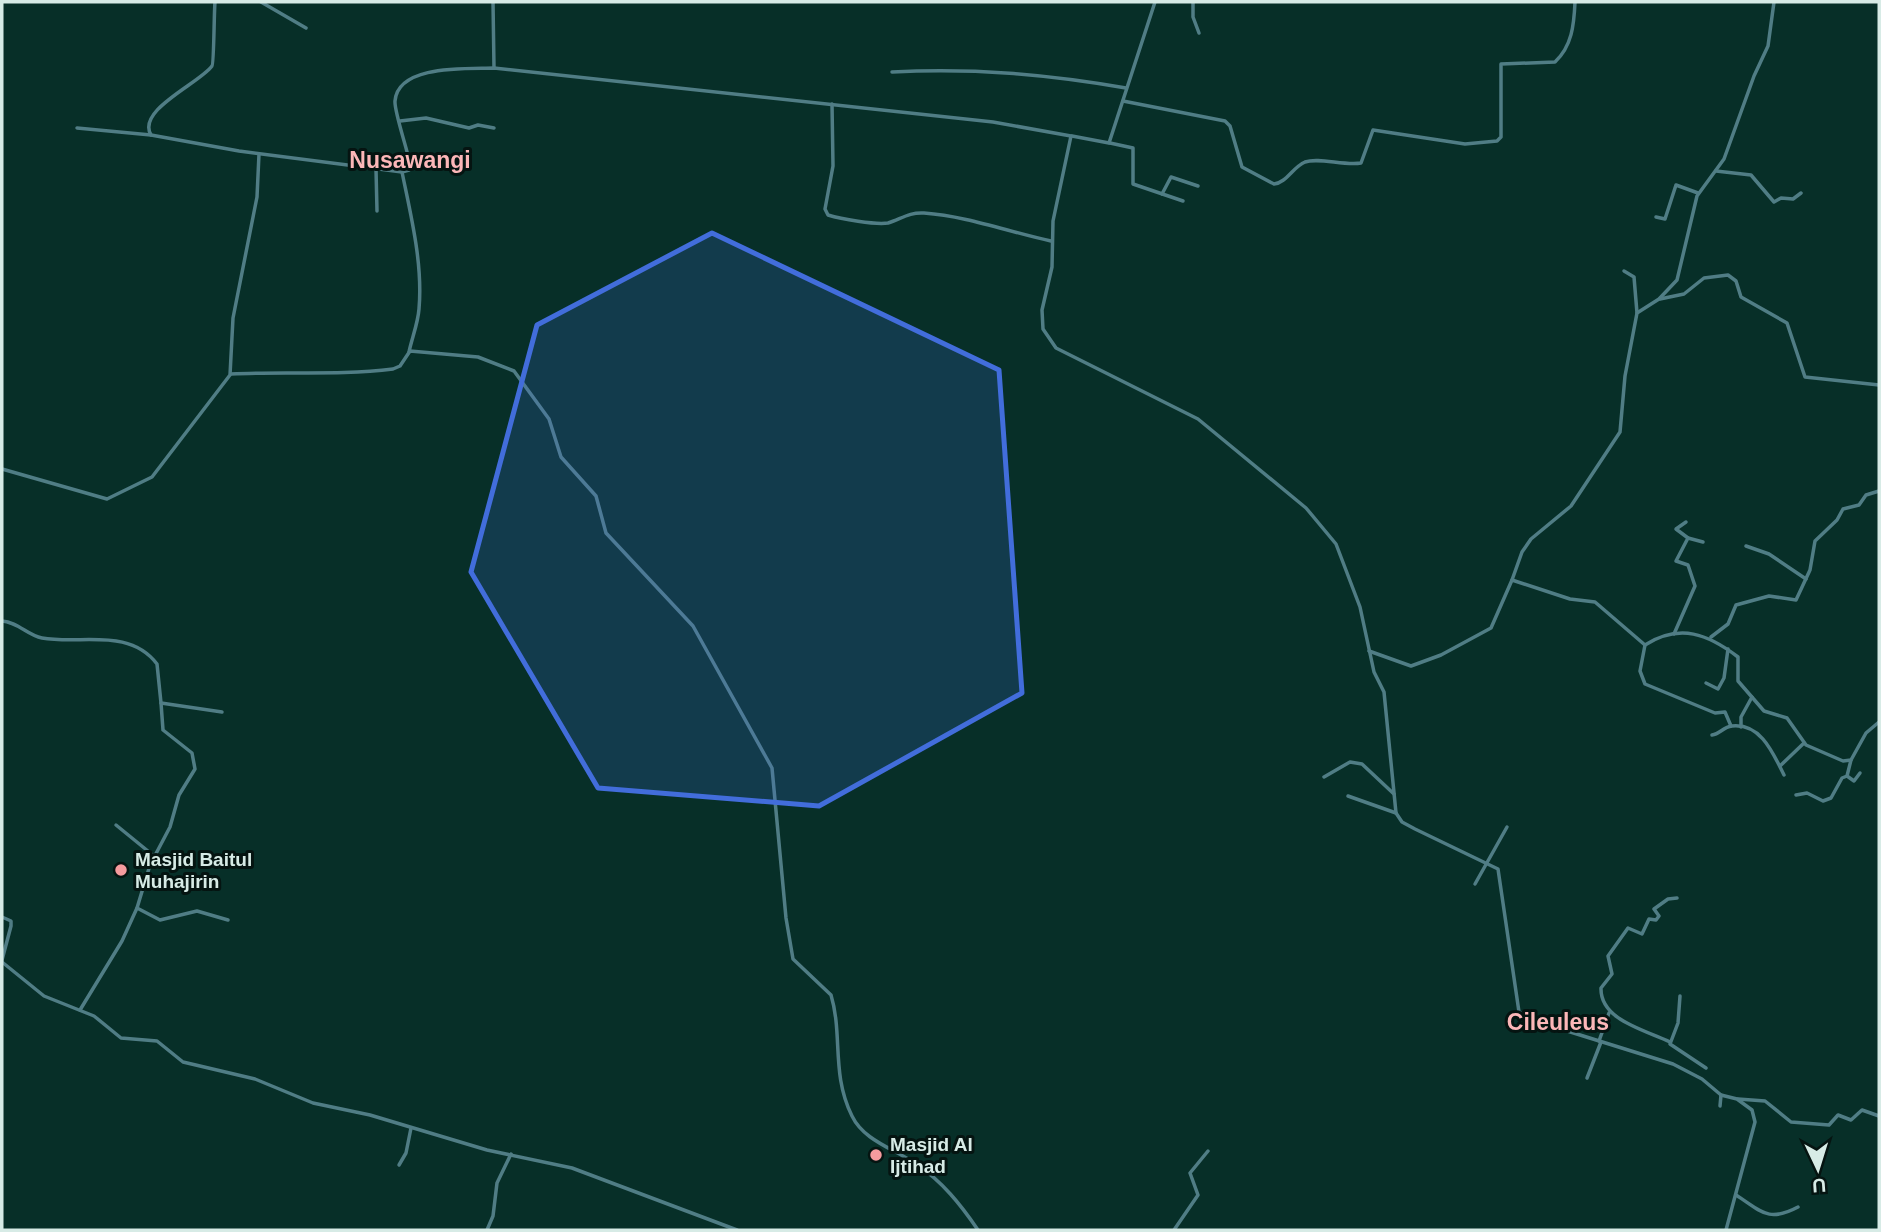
<svg xmlns="http://www.w3.org/2000/svg" width="1881" height="1232" font-family="Helvetica,sans-serif">
<style>
.lines{fill:none;stroke-linecap:round;stroke-linejoin:round}
.street{stroke:#507d85;stroke-width:3.5}
.marked{fill:#426ddb;fill-opacity:0.2;stroke:#426ddb;stroke-width:5;stroke-linejoin:round}
.poi-dot{fill:#f59b9e;stroke:#051411;stroke-width:2.5}
.labels{text-anchor:middle;stroke-width:6;stroke-linejoin:round;paint-order:stroke}
.poi-label{font-size:19px;font-weight:bold;fill:#d7ebe6;stroke:#051411;text-anchor:start}
.quarter-label{font-size:23px;font-weight:bold;fill:#fcb7b8;stroke:#051411}
</style>
<rect width="100%" height="100%" fill="#072f28"/>
<g class="lines">
<g class="street">
<path d="M215,2C214,12 214,64 212,66C200,83 136,110 151,135L239,151L402,172L409,170L410,164C407,148 394,111 395,101C398,64 468,69 494,68L993,122L1071,136L1053,221L1052,267L1042,310L1043,329L1056,348L1198,419L1306,508L1336,544L1360,607L1374,672L1384,692L1396,813L1402,822L1415,829L1498,869L1519,1012L1532,1020L1673,1064L1702,1079L1721,1095L1737,1099L1752,1110L1755,1122L1726,1230"/>
<polyline points="261,2 306,28"/>
<polyline points="493,2 494,68"/>
<polyline points="1193,2 1193,17 1199,33"/>
<path d="M892,72C974,68 1045,74 1126,88"/>
<path d="M1123,101L1225,121L1230,126L1242,167L1274,184C1286,183 1293,167 1305,162C1319,157 1344,166 1361,163L1373,130L1465,144L1497,141L1501,137V64L1555,62C1572,46 1574,25 1575,2"/>
<path d="M832,104L833,166L825,209L828,215C841,219 875,225 888,223C901,219 909,212 924,213C967,216 1009,232 1051,241"/>
<polyline points="400,121 426,118 469,128 478,125 494,128"/>
<polyline points="77,128 151,135"/>
<polyline points="1072,136 1109,143 1155,2"/>
<polyline points="1110,143 1133,148 1133,184 1183,201"/>
<polyline points="376,169 377,211"/>
<polyline points="1716,171 1751,175 1774,202 1781,198 1793,199 1801,193"/>
<path d="M402,172C411,216 423,264 419,309C418,323 412,338 409,352"/>
<polyline points="1162,194 1171,177 1198,186"/>
<polyline points="1656,217 1665,219 1676,185 1698,193"/>
<polyline points="1624,271 1634,277 1637,313"/>
<polyline points="1660,299 1684,294 1704,278 1728,275 1736,281 1741,297 1787,323 1805,377 1879,385"/>
<path d="M231,374C285,371 339,376 393,369L400,366L410,351L478,357L514,371L549,419L561,457L596,496L606,533L693,626L772,768L786,918L793,959L831,995C843,1035 831,1074 852,1116C864,1141 895,1149 916,1164C942,1181 961,1205 978,1230"/>
<polyline points="2,469 107,499 152,477 230,375 233,318 257,197 259,154"/>
<polyline points="1688,538 1703,542"/>
<polyline points="1746,546 1769,554 1806,579"/>
<polyline points="1512,580 1522,552 1531,539 1571,506 1620,432 1625,376 1637,313 1659,299 1677,280 1697,196 1724,159 1754,76 1768,46 1774,2"/>
<path d="M2,621C18,622 27,635 42,638C81,645 129,627 157,664L161,703L222,712"/>
<polyline points="1674,634 1695,586 1688,565 1676,561 1688,538 1676,529 1686,522"/>
<polyline points="1711,637 1728,624 1736,605 1769,596 1796,600 1810,570 1815,541 1837,520 1843,509 1859,505 1866,495 1879,491"/>
<polyline points="1645,645 1640,671 1645,684 1715,713 1725,712 1731,726"/>
<path d="M1369,651L1411,666L1441,655L1491,628L1512,580L1570,599L1595,602L1645,645C1680,623 1708,634 1738,657V681L1764,711L1787,718L1806,745L1843,761L1851,760L1866,733L1879,722"/>
<polyline points="1706,683 1718,689 1724,678 1728,649"/>
<polyline points="1741,727 1741,717 1752,697"/>
<path d="M1712,735C1720,734 1723,727 1732,726C1761,723 1773,753 1784,775"/>
<polyline points="1780,766 1804,743"/>
<polyline points="1847,776 1854,781 1860,773"/>
<polyline points="1324,777 1350,762 1362,764 1394,794"/>
<polyline points="1796,795 1807,793 1823,801 1831,798 1842,778 1847,776 1851,760"/>
<polyline points="1348,796 1396,813"/>
<polyline points="116,825 154,856"/>
<polyline points="1475,884 1507,827"/>
<polyline points="137,908 160,920 197,911 228,920"/>
<polyline points="2,917 11,921 11,926 2,960"/>
<polyline points="2,962 44,996 94,1016 121,1038 157,1041 183,1062 255,1079 313,1103 370,1115 487,1150 572,1168 737,1230"/>
<polyline points="1680,996 1678,1023 1670,1044 1706,1068"/>
<polyline points="80,1010 122,941 137,908 150,865 170,827 179,795 195,769 192,753 163,730 161,703"/>
<polyline points="1599,1041 1609,1013"/>
<path d="M1670,1042C1645,1030 1600,1020 1601,988L1612,974L1608,956L1628,928L1642,934L1649,919L1656,920L1659,916L1654,909L1668,899L1677,898"/>
<polyline points="1587,1078 1601,1042"/>
<polyline points="1738,1099 1765,1101 1791,1122 1829,1125 1838,1115 1851,1120 1862,1110 1879,1116"/>
<polyline points="1720,1106 1721,1095"/>
<polyline points="399,1165 406,1153 411,1128"/>
<path d="M1736,1195C1761,1211 1768,1223 1798,1207"/>
<polyline points="487,1230 493,1216 497,1183 511,1154"/>
<polyline points="1174,1230 1198,1195 1190,1173 1208,1151"/>
</g>
</g>
<path class="marked" d="M712,233L999,370L1022,693L819,806L598,788L471,572L537,325Z"/>
<g class="poi-dot">
<circle cx="121" cy="870" r="7"/>
<circle cx="876" cy="1155" r="7"/>
</g>
<g class="labels">
<g class="poi-label">
<text x="135" y="866">Masjid Baitul<tspan x="135" dy="22">Muhajirin</tspan></text>
<text x="890" y="1151">Masjid Al<tspan x="890" dy="22">Ijtihad</tspan></text>
</g>
<g class="quarter-label">
<text x="410" y="168">Nusawangi</text>
<text x="1558" y="1030">Cileuleus</text>
</g>
</g>
<rect width="1881" height="1232" fill="none" stroke="#d7ebe6" stroke-width="7"/>
<g transform="translate(1818 1169) rotate(176)" stroke="#051411" stroke-width="5" paint-order="stroke">
<path d="M0-5L12 26L0 18L-12 26Z" fill="#d7ebe6"/>
<text y="-10" font-size="19" font-weight="bold" text-anchor="middle" fill="#d7ebe6">U</text>
</g>
</svg>
